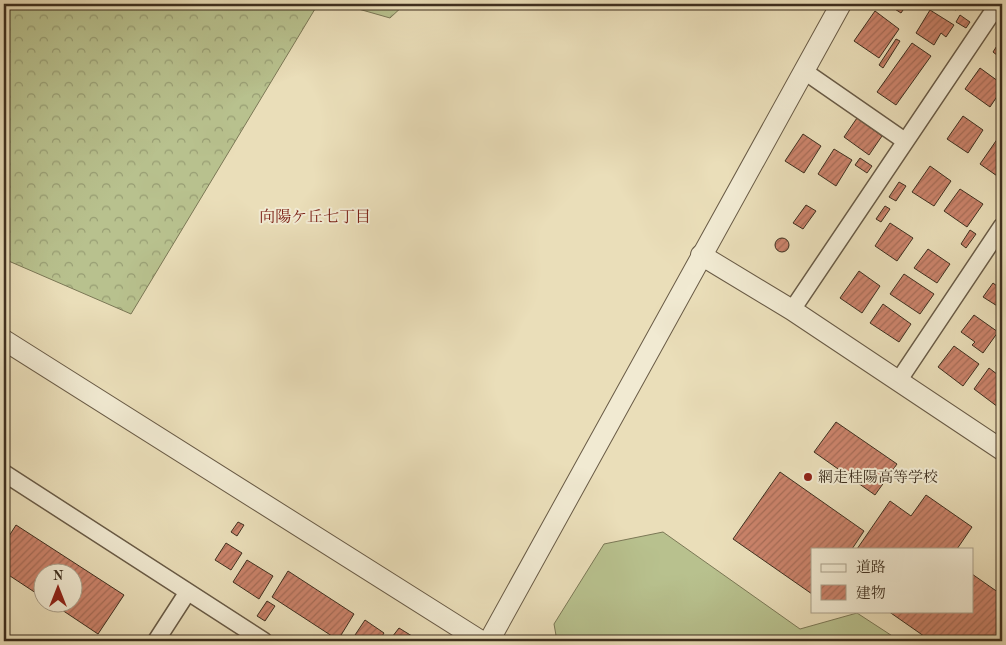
<svg xmlns="http://www.w3.org/2000/svg" width="1006" height="645" font-family="'Old Standard TT','Noto Serif JP',serif">
<style>
.forest{fill:url(#forest-crowns);stroke:#7b7856}
.pitch{fill:#b8c18e;stroke:#7b7856}
.building{fill:url(#building-hatch);stroke:#3e2f1f}
.lines{fill:none;stroke-linecap:round;stroke-linejoin:round}
.minor-casing{stroke:#695b46;stroke-width:19}
.tertiary-casing{stroke:#695b46;stroke-width:22}
.minor{stroke:#f1ead2;stroke-width:16}
.tertiary{stroke:#f1ead2;stroke-width:20}
.poi-dot{fill:#8f2418;stroke:#f1ead2;stroke-width:2}
.labels{text-anchor:middle;stroke-width:4;stroke-linejoin:round;paint-order:stroke}
.poi-label{font-size:15px;fill:#3e2f1f;stroke:#f1ead2;text-anchor:start}
.neighbourhood-label{font-size:16px;fill:#7a1f14;stroke:#f1ead2}
</style>
<defs>
<pattern id="forest-crowns" width="20" height="18" patternUnits="userSpaceOnUse" patternTransform="scale(1.25)"><rect width="20" height="18" fill="#b8c18e"/><path d="M2 6a3 3 0 1 1 6 0M12 15a3 3 0 1 1 6 0" fill="none" stroke="#979d73"/></pattern>
<pattern id="building-hatch" width="6" height="6" patternUnits="userSpaceOnUse" patternTransform="scale(1.25)"><rect width="6" height="6" fill="#cb836b"/><path d="M-1 1l2-2M0 6l6-6M5 7l2-2" fill="none" stroke="#a66c57"/></pattern>
</defs>
<rect width="100%" height="100%" fill="#eadeb9"/>
<filter id="stains"><feTurbulence type="fractalNoise" baseFrequency=".004" numOctaves="4"/><feColorMatrix values="0 0 0 0 .2 0 0 0 0 .09 0 0 0 0 .02 0 0 0 .5 -.17"/></filter>
<radialGradient id="worn" r=".72"><stop offset=".6" stop-color="#630" stop-opacity="0"/><stop offset="1" stop-color="#630" stop-opacity=".3"/></radialGradient>
<g class="forest">
<polygon points="4,4 318,4 131,314 4,259"/>
<polygon points="341,4 405,4 390,18"/>
</g>
<polygon class="pitch" points="663,532 800,629 857,613 900,641 557,641 554,624 604,544"/>
<g class="building">
<polygon points="887,4 907,4 901,13"/>
<polygon points="945,4 960,4 956,10"/>
<polygon points="930,10 954,25 946,37 941,33 934,45 916,33"/>
<polygon points="875,11 899,29 879,58 854,41"/>
<polygon points="960,15 970,22 966,28 956,22"/>
<polygon points="1002,38 1002,59 993,52"/>
<polygon points="896,39 900,41 883,68 879,65"/>
<polygon points="912,43 931,56 896,105 877,92"/>
<polygon points="980,68 1002,84 1002,89 990,107 965,89"/>
<polygon points="963,116 983,130 968,153 947,139"/>
<polygon points="857,118 882,136 869,155 844,137"/>
<polygon points="803,134 821,146 804,173 785,161"/>
<polygon points="998,138 1002,141 1000,178 980,164"/>
<polygon points="834,149 852,160 836,186 818,174"/>
<polygon points="860,158 872,166 867,173 855,165"/>
<polygon points="930,166 951,181 934,206 912,192"/>
<polygon points="899,182 906,186 896,201 889,197"/>
<polygon points="960,189 983,204 967,227 944,211"/>
<polygon points="806,205 816,211 803,229 793,223"/>
<polygon points="885,206 890,209 881,222 876,219"/>
<polygon points="890,223 913,238 897,261 875,246"/>
<polygon points="970,230 976,234 966,248 961,244"/>
<circle cx="782" cy="245" r="7"/>
<polygon points="928,249 950,264 937,283 914,268"/>
<polygon points="859,271 880,286 862,313 840,298"/>
<polygon points="904,274 934,294 920,314 890,294"/>
<polygon points="993,283 1002,290 1002,309 983,297"/>
<polygon points="883,304 911,324 899,342 870,323"/>
<polygon points="974,315 998,332 983,353 972,345 975,342 961,332"/>
<polygon points="954,346 979,364 963,386 938,367"/>
<polygon points="989,368 1002,378 1002,410 974,389"/>
<polygon points="836,422 897,464 875,495 814,452"/>
<polygon points="780,472 864,531 852,549 812,549 812,594 733,539"/>
<polygon points="926,495 972,527 957,549 857,549 890,501 911,516"/>
<polygon points="238,522 244,525 237,536 231,532"/>
<polygon points="16,525 124,595 98,634 50,602 72,602 72,572 42,572 42,597 4,572 4,544"/>
<polygon points="226,543 242,553 231,570 215,560"/>
<polygon points="247,560 273,576 259,599 233,582"/>
<polygon points="288,571 354,614 338,640 272,597"/>
<polygon points="972,574 1002,595 1002,641 931,641 888,611 972,611"/>
<polygon points="267,601 275,606 265,621 257,616"/>
<polygon points="365,620 384,633 379,641 351,641"/>
<polygon points="399,628 420,641 389,641"/>
</g>
<g class="lines">
<g class="minor-casing">
<g id="minor">
<polyline points="804,71 905,141"/>
<polyline points="792,310 998,4"/>
<polyline points="899,380 1002,226"/>
<polyline points="4,473 264,641"/>
<polyline points="156,641 187,593"/>
</g>
</g>
<g class="tertiary-casing">
<g id="tertiary">
<polyline points="701,255 792,310 1002,450"/>
<polyline points="4,340 481,641"/>
<polyline points="489,641 841,4"/>
</g>
</g>
<use href="#minor" class="minor"/>
<use href="#tertiary" class="tertiary"/>
</g>
<circle class="poi-dot" cx="808" cy="477" r="5"/>
<g class="labels">
<g class="poi-label">
<text x="818" y="482">網走桂陽高等学校</text>
</g>
<g class="neighbourhood-label">
<text x="315" y="222">向陽ケ丘七丁目</text>
</g>
</g>
<rect width="1006" height="645" fill="none" stroke="#eadeb9" stroke-width="20"/>
<rect x="5" y="5" width="996" height="635" fill="none" stroke="#3e2f1f" stroke-width="2.5"/>
<rect x="10" y="10" width="986" height="625" fill="none" stroke="#3e2f1f"/>
<rect x="811" y="548" width="162" height="65" fill="#f1ead2" stroke="#a99f8a"/>
<rect x="821" y="564" width="25" height="8" fill="#f1ead2" stroke="#a99f8a"/>
<text x="856" y="572" font-size="15" fill="#3e2f1f">道路</text>
<rect x="821" y="585" width="25" height="15" fill="url(#building-hatch)" stroke="#a99f8a"/>
<text x="856" y="598" font-size="15" fill="#3e2f1f">建物</text>
<g transform="translate(58 588)"><circle r="24" fill="#f1ead2" stroke="#a99f8a"/>
<path d="M0-4L9 19L0 12L-9 19Z" fill="#8f2418"/>
<text y="-8" font-size="14" font-weight="bold" text-anchor="middle" fill="#3e2f1f">N</text>
</g>
<rect width="100%" height="100%" filter="url(#stains)"/>
<rect width="100%" height="100%" fill="url(#worn)"/>
</svg>
